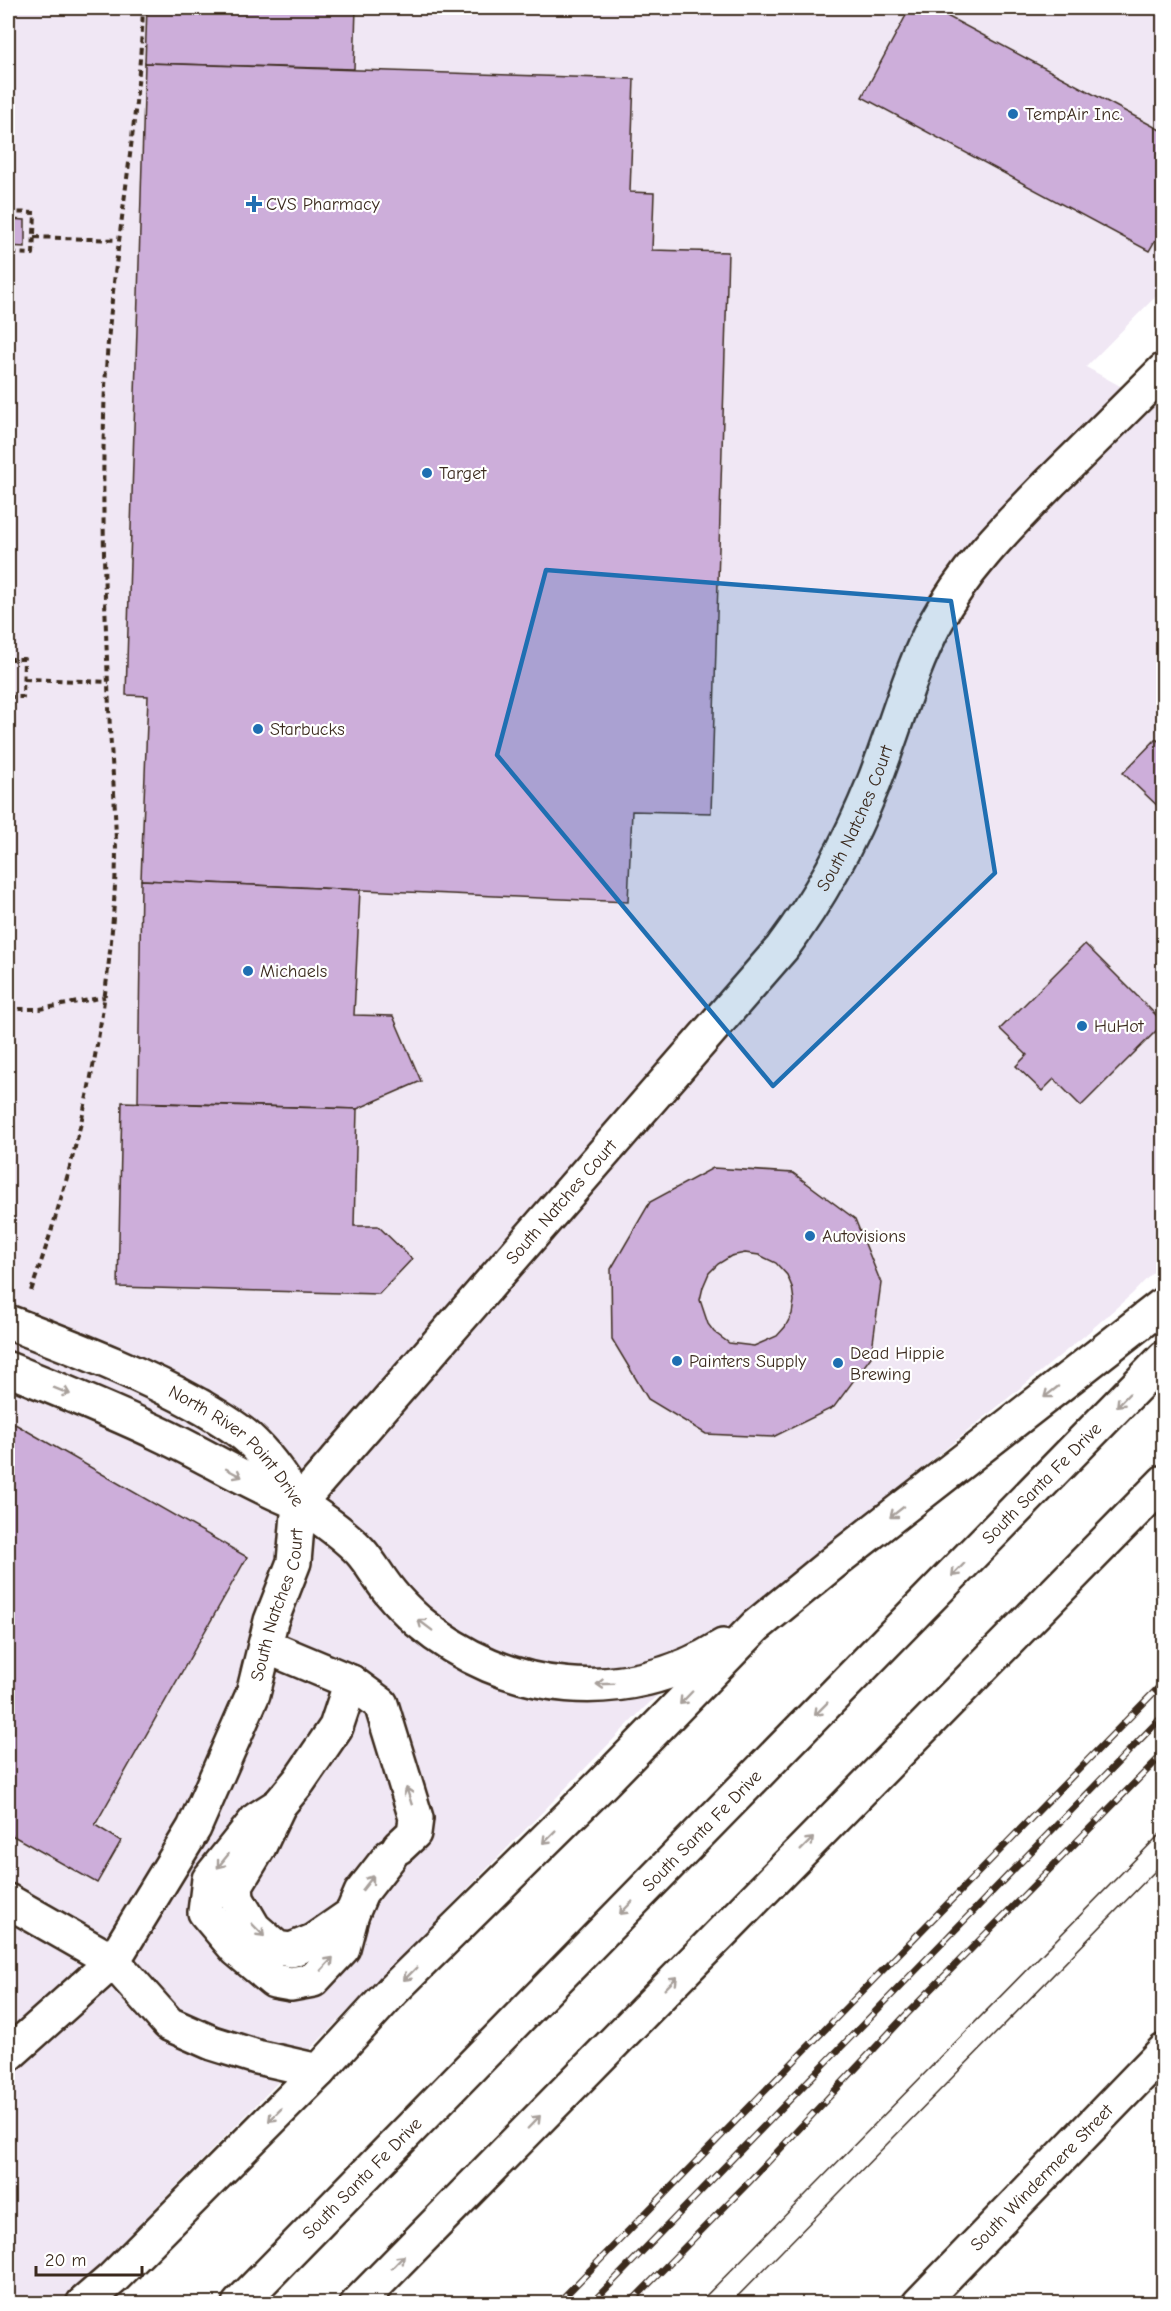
<svg xmlns="http://www.w3.org/2000/svg" width="1171" height="2311" font-family="'Comic Neue',sans-serif">
	<style>
		.built { fill: #f0e7f4 }
		.building { fill: #cdaeda; stroke: #3b2a1e; stroke-width: 1.5; fill-rule: evenodd }
		.lines { fill: none; stroke-linecap: round; stroke-linejoin: round }
		.minor-casing { stroke: #3b2a1e; stroke-width: 38 }
		.highway-casing { stroke: #3b2a1e; stroke-width: 38 }
		.path { stroke: #3b2a1e; stroke-width: 4; stroke-dasharray: 6 4.5; stroke-linecap: butt }
		.minor { stroke: #fff; stroke-width: 33 }
		.highway { stroke: #fff; stroke-width: 33 }
		.tram { stroke: #3b2a1e; stroke-width: 1.5 }
		.rail-casing { stroke: #3b2a1e; stroke-width: 7 }
		.rail { stroke: #fff; stroke-width: 4.5; stroke-dasharray: 14; stroke-linecap: butt }
		.oneway { stroke: #a79f9a }
		.marked { fill: #1f6fb2; fill-opacity: 0.2; stroke: #1f6fb2; stroke-width: 4.5; stroke-linejoin: round }
		.poi-dot { fill: #1f6fb2; stroke: #fff; stroke-width: 2 }
		.labels { text-anchor: middle; dominant-baseline: central; stroke-width: 4.5; stroke-linejoin: round; paint-order: stroke }
		.poi-label { font-size: 18px; fill: #3b2a1e; stroke: #fff; text-anchor: start }
		.street-label { font-size: 18px; fill: #3b2a1e; stroke: #fff }
	</style>
	<rect width="100%" height="100%" fill="#fff"/>
	<filter id="ink" filterUnits="userSpaceOnUse"><feTurbulence type="fractalNoise" baseFrequency=".0167" numOctaves="2"/><feDisplacementMap in="SourceGraphic" scale="12" xChannelSelector="R" yChannelSelector="G"/><feConvolveMatrix kernelMatrix="1 2 1 2 8 2 1 2 1" color-interpolation-filters="sRGB"/></filter>
	<g filter="url(#ink)">
		<polygon class="built" points="8,8 1163,8 1163,289 1086,367 1163,410 1163,1262 1132,1294 1084,1336 757,1603 644,1708 72,2293 75,2303 8,2304"/>
		<g class="building">
			<polygon points="147,8 356,8 354,69 145,63"/>
			<polygon points="910,8 932,8 1164,132 1164,225 1149,251 862,97"/>
			<polygon points="145,63 634,79 630,192 654,193 652,250 728,252 711,813 632,811 628,902 141,880 148,696 126,695"/>
			<polygon points="8,219 25,220 25,247 8,246"/>
			<polygon points="1156,739 1164,746 1164,812 1123,773"/>
			<polygon points="141,880 360,890 354,1015 393,1016 421,1081 357,1109 138,1102"/>
			<polygon points="1085,944 1164,1023 1081,1106 1054,1079 1042,1091 1016,1066 1027,1055 1000,1029"/>
			<polygon points="122,1102 357,1109 354,1226 378,1226 412,1259 379,1294 118,1287"/>
			<path d="M713,1168L793,1173L855,1219L881,1283L871,1357L834,1407L773,1437L706,1434L648,1399L612,1339L611,1269L650,1202ZM745,1253L759,1255L776,1263L787,1275L792,1287L794,1301L792,1314L785,1327L777,1336L754,1346L729,1343L714,1332L708,1324L700,1300L703,1287L709,1273L718,1264L731,1256Z"/>
			<polygon points="8,1420 247,1557 95,1825 121,1841 97,1883 8,1833"/>
		</g>
		<g class="lines">
			<g class="minor-casing">
				<g id="minor">
					<path id="s1" d="M8,1322C72,1347 137,1371 198,1405C215,1415 233,1425 248,1438C269,1457 283,1480 299,1503"/>
					<path d="M8,1369C59,1390 110,1410 160,1434C207,1456 250,1484 299,1503"/>
					<polyline points="265,1646 351,1682 381,1704 416,1818 414,1833 399,1847"/>
					<polyline points="351,1682 336,1727 299,1781 279,1805 259,1847 236,1885 237,1899 254,1928 277,1948 291,1950 313,1941 352,1914"/>
					<polyline points="279,1805 257,1819 209,1879 205,1912 237,1950 274,1981 291,1984 313,1980 343,1948 352,1914 361,1893 390,1856"/>
					<polyline points="8,1901 113,1961 169,2024 212,2043 257,2057 319,2071"/>
					<path id="s2" d="M8,2055L113,1961L194,1828L253,1694L271,1621L294,1562L299,1503L782,948C821,896 850,842 874,782C895,728 909,673 936,622C965,568 1009,525 1051,482C1089,445 1126,408 1164,370"/>
					<path id="s3" d="M919,2304L1164,2051"/>
				</g>
			</g>
			<g class="highway-casing">
				<g id="highway">
					<path d="M299,1503C320,1518 342,1532 360,1551C371,1563 379,1579 390,1592C398,1602 408,1612 418,1621C506,1696 626,1707 723,1646"/>
					<polyline points="83,2304 112,2279 319,2071 393,1990 599,1787 756,1626 840,1557 1164,1304"/>
					<path id="s4" d="M239,2304L1164,1358"/>
					<polyline points="357,2304 1164,1482"/>
				</g>
			</g>
			<g class="path">
				<polyline points="8,212 35,213 33,254 8,253"/>
				<polyline points="34,237 117,240"/>
				<polyline points="8,659 24,659 23,697 8,697"/>
				<polyline points="24,679 109,682"/>
				<polyline points="8,1009 40,1009 105,997"/>
				<path d="M31,1291C78,1159 108,1026 115,885C118,832 113,781 110,729C105,624 102,520 104,416C107,279 138,144 143,8"/>
			</g>
			<use href="#minor" class="minor"/>
			<use href="#highway" class="highway"/>
			<g class="tram">
				<polyline points="698,2304 1164,1830"/>
				<polyline points="730,2304 1164,1862"/>
			</g>
			<g class="rail-casing">
				<g id="rail">
					<polyline points="557,2304 1164,1682"/>
					<polyline points="591,2304 1164,1715"/>
					<polyline points="629,2304 749,2182 906,2015 1164,1753"/>
				</g>
			</g>
			<use href="#rail" class="rail"/>
		</g>
		<defs><path id="oneway-shaft" d="M-6 0H5M1.5-3L5.5 0L1.5 3" fill="none" stroke-width="1.6" stroke-linecap="round" stroke-linejoin="round" transform="scale(1.5)"/></defs>
		<g class="oneway">
			<use href="#oneway-shaft" transform="translate(62 1391) rotate(22)"/>
			<use href="#oneway-shaft" transform="translate(1051 1392) rotate(142)"/>
			<use href="#oneway-shaft" transform="translate(1123 1400) rotate(134)"/>
			<use href="#oneway-shaft" transform="translate(234 1473) rotate(28)"/>
			<use href="#oneway-shaft" transform="translate(897 1512) rotate(142)"/>
			<use href="#oneway-shaft" transform="translate(958 1570) rotate(134)"/>
			<use href="#oneway-shaft" transform="translate(425 1625) rotate(-143)"/>
			<use href="#oneway-shaft" transform="translate(605 1684) rotate(178)"/>
			<use href="#oneway-shaft" transform="translate(686 1698) rotate(134)"/>
			<use href="#oneway-shaft" transform="translate(821 1709) rotate(135)"/>
			<use href="#oneway-shaft" transform="translate(409 1796) rotate(-108)"/>
			<use href="#oneway-shaft" transform="translate(549 1837) rotate(135)"/>
			<use href="#oneway-shaft" transform="translate(807 1844) rotate(-45)"/>
			<use href="#oneway-shaft" transform="translate(223 1861) rotate(129)"/>
			<use href="#oneway-shaft" transform="translate(368 1883) rotate(-52)"/>
			<use href="#oneway-shaft" transform="translate(626 1908) rotate(134)"/>
			<use href="#oneway-shaft" transform="translate(258 1930) rotate(46)"/>
			<use href="#oneway-shaft" transform="translate(327 1964) rotate(-47)"/>
			<use href="#oneway-shaft" transform="translate(410 1974) rotate(135)"/>
			<use href="#oneway-shaft" transform="translate(671 1983) rotate(-45)"/>
			<use href="#oneway-shaft" transform="translate(275 2115) rotate(135)"/>
			<use href="#oneway-shaft" transform="translate(534 2122) rotate(-46)"/>
			<use href="#oneway-shaft" transform="translate(398 2262) rotate(-46)"/>
		</g>
	</g>
	<path class="marked" d="M546,570L951,601L995,873L773,1086L497,755Z"/>
	<g class="poi-dot">
		<circle cx="1013" cy="114" r="6"/>
		<path d="M251 195h6v6h6v6h-6v6h-6v-6h-6v-6h6z"/>
		<circle cx="427" cy="473" r="6"/>
		<circle cx="258" cy="729" r="6"/>
		<circle cx="248" cy="971" r="6"/>
		<circle cx="1082" cy="1026" r="6"/>
		<circle cx="810" cy="1236" r="6"/>
		<circle cx="677" cy="1361" r="6"/>
		<circle cx="838" cy="1363" r="6"/>
	</g>
	<g class="labels">
		<g class="poi-label">
			<text x="1025" y="114">TempAir Inc.</text>
			<text x="266" y="204">CVS Pharmacy</text>
			<text x="439" y="473">Target</text>
			<text x="270" y="729">Starbucks</text>
			<text x="260" y="971">Michaels</text>
			<text x="1094" y="1026">HuHot</text>
			<text x="822" y="1236">Autovisions</text>
			<text x="850" y="1353">Dead Hippie<tspan x="850" dy="21">Brewing</tspan></text>
			<text x="689" y="1361">Painters Supply</text>
		</g>
		<g class="street-label">
			<text stroke="none"><textPath href="#s2" startOffset="1526">South Natches Court</textPath></text>
			<text stroke="none"><textPath href="#s2" startOffset="1040">South Natches Court</textPath></text>
			<text stroke="none"><textPath href="#s1" startOffset="264">North River Point Drive</textPath></text>
			<text stroke="none"><textPath href="#s4" startOffset="1148">South Santa Fe Drive</textPath></text>
			<text stroke="none"><textPath href="#s2" startOffset="536">South Natches Court</textPath></text>
			<text stroke="none"><textPath href="#s4" startOffset="662">South Santa Fe Drive</textPath></text>
			<text stroke="none"><textPath href="#s3" startOffset="176">South Windermere Street</textPath></text>
			<text stroke="none"><textPath href="#s4" startOffset="176">South Santa Fe Drive</textPath></text>
		</g>
	</g>
	<rect width="1171" height="2311" fill="none" stroke="#fff" stroke-width="30"/>
	<rect x="15" y="15" width="1141" height="2281" fill="none" stroke="#3b2a1e" stroke-width="2" filter="url(#ink)"/>
	<path d="M36 2266v9h106v-9" fill="none" stroke="#3b2a1e" stroke-width="3"/>
	<text x="45" y="2266" font-size="18" fill="#3b2a1e" stroke="#ffffff" stroke-width="4.5" paint-order="stroke">20 m</text>
</svg>
